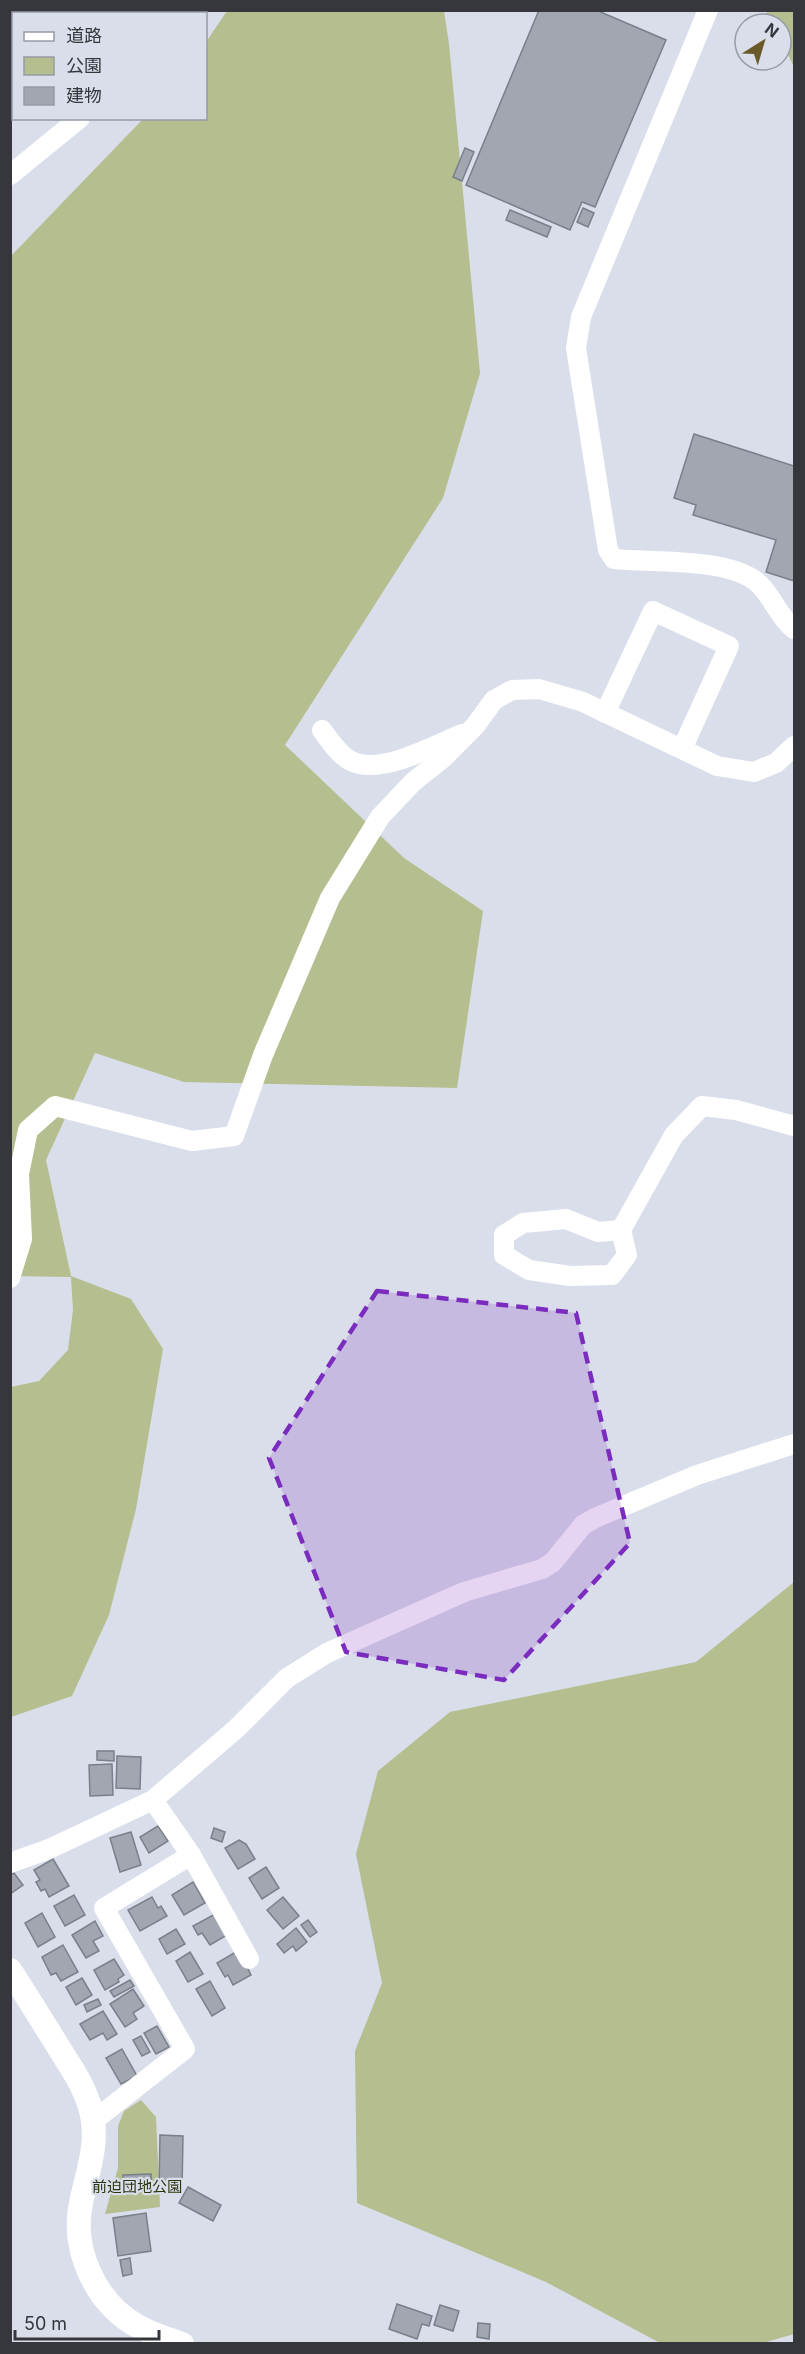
<svg xmlns="http://www.w3.org/2000/svg" width="805" height="2354" font-family="Inter,'Noto Sans JP',sans-serif">
	<style>
		.green { fill: #b4be8e }
		.building { fill: #a1a6b1; stroke: #7a7f89; stroke-width: 1.5 }
		.lines { fill: none; stroke-linecap: round; stroke-linejoin: round }
		.minor { stroke: #fff; stroke-width: 20 }
		.tertiary { stroke: #fff; stroke-width: 24 }
		.marked { fill: #7b2cbf; fill-opacity: 0.2; stroke: #7b2cbf; stroke-width: 4.5; stroke-dasharray: 12 8; stroke-linejoin: round }
		.labels { text-anchor: middle; dominant-baseline: central; stroke-width: 4.5; stroke-linejoin: round; paint-order: stroke }
		.park-label { font-size: 15px; fill: #2d340d; stroke: #d9deea }
	</style>
	<rect width="100%" height="100%" fill="#d9deea"/>
	<g class="green">
		<polygon points="227,11 444,11 449,44 480,373 443,498 285,745 404,858 483,911 457,1088 184,1082 95,1053 46,1160 71,1276 131,1299 163,1349 136,1509 109,1615 72,1696 11,1717 11,1387 39,1381 68,1350 73,1310 71,1277 11,1276 10,257 143,119 206,118 206,42"/>
		<polygon points="766,11 794,11 794,67 781,40 781,24 773,24"/>
		<polygon points="794,1582 794,2334 763,2343 660,2343 546,2282 357,2203 355,2051 382,1983 356,1854 378,1771 450,1712 696,1662"/>
		<polygon points="141,2100 156,2117 160,2207 105,2214 118,2168 118,2126 124,2111"/>
	</g>
	<g class="building">
		<polygon points="539,10 596,10 666,40 595,207 582,202 570,230 466,185"/>
		<polygon points="465,148 474,152 462,181 453,177"/>
		<polygon points="583,208 594,213 588,227 577,222"/>
		<polygon points="510,210 551,227 547,237 506,220"/>
		<polygon points="694,434 794,466 794,581 766,572 776,540 693,515 696,505 674,498"/>
		<polygon points="97,1751 114,1751 114,1761 97,1760"/>
		<polygon points="117,1756 141,1757 140,1789 116,1788"/>
		<polygon points="112,1764 113,1795 90,1796 89,1765"/>
		<polygon points="158,1826 168,1841 149,1853 140,1837"/>
		<polygon points="214,1828 225,1832 222,1842 211,1838"/>
		<polygon points="131,1832 141,1865 120,1872 110,1838"/>
		<polygon points="239,1840 246,1844 255,1859 238,1869 225,1848"/>
		<polygon points="53,1859 69,1886 49,1897 45,1889 41,1891 36,1882 40,1880 34,1870"/>
		<polygon points="266,1867 279,1888 262,1899 249,1878"/>
		<polygon points="14,1873 23,1885 10,1894 10,1875"/>
		<polygon points="193,1882 205,1903 184,1915 172,1895"/>
		<polygon points="74,1895 85,1915 65,1926 54,1906"/>
		<polygon points="152,1897 158,1908 161,1906 167,1916 140,1931 128,1910"/>
		<polygon points="283,1897 299,1916 283,1929 267,1910"/>
		<polygon points="42,1913 55,1937 38,1947 25,1923"/>
		<polygon points="215,1914 227,1935 210,1945 202,1933 198,1935 193,1926"/>
		<polygon points="308,1920 317,1932 310,1937 301,1925"/>
		<polygon points="95,1921 103,1936 93,1941 99,1951 86,1958 72,1935"/>
		<polygon points="296,1928 307,1942 296,1951 293,1946 284,1953 277,1944"/>
		<polygon points="176,1929 185,1944 167,1954 159,1939"/>
		<polygon points="63,1945 78,1972 61,1981 56,1973 51,1975 42,1957"/>
		<polygon points="239,1950 251,1975 233,1985 228,1975 225,1977 217,1963"/>
		<polygon points="190,1952 203,1974 188,1982 176,1961"/>
		<polygon points="114,1959 124,1975 118,1979 119,1982 105,1990 94,1970"/>
		<polygon points="82,1978 92,1995 76,2005 66,1987"/>
		<polygon points="130,1980 134,1986 114,1997 110,1991"/>
		<polygon points="210,1981 225,2008 212,2016 196,1989"/>
		<polygon points="133,1989 144,2006 133,2013 137,2019 125,2027 110,2004"/>
		<polygon points="98,1999 101,2005 87,2012 84,2005"/>
		<polygon points="103,2011 117,2034 107,2040 103,2033 90,2040 80,2024"/>
		<polygon points="157,2026 169,2047 156,2054 144,2033"/>
		<polygon points="141,2036 150,2052 142,2056 133,2040"/>
		<polygon points="122,2049 137,2076 121,2084 106,2058"/>
		<polygon points="160,2135 183,2136 182,2191 159,2190"/>
		<polygon points="151,2174 152,2189 123,2190 123,2175"/>
		<polygon points="188,2187 221,2205 213,2221 179,2203"/>
		<polygon points="146,2213 151,2251 118,2256 113,2218"/>
		<polygon points="130,2258 132,2274 123,2276 120,2260"/>
		<polygon points="397,2304 432,2316 429,2326 422,2324 417,2339 389,2329"/>
		<polygon points="440,2305 459,2311 453,2331 434,2325"/>
		<polygon points="478,2323 490,2324 489,2339 477,2337"/>
	</g>
	<g class="lines">
		<g class="minor">
			<path d="M708,10L581,317L576,348L608,550L614,559C652,563 733,557 760,585C773,598 779,617 794,629"/>
			<polyline points="160,14 162,10"/>
			<polyline points="10,175 80,118"/>
			<polyline points="605,713 653,611 729,646 682,749"/>
			<path d="M322,730C330,741 339,755 351,761C380,776 433,746 462,734"/>
			<polyline points="621,1230 598,1232 566,1219 523,1223 504,1235 504,1255 529,1270 570,1276 612,1275 627,1255 621,1230 674,1135 702,1106 736,1110 794,1126"/>
			<polyline points="10,1278 22,1239 19,1174 28,1130 55,1106 192,1141 234,1136 263,1055 330,898 380,817 413,782 442,759 475,726 494,700 512,690 539,689 583,702 717,766 754,772 776,763 794,746"/>
			<polyline points="191,1855 249,1959"/>
			<polyline points="10,1863 49,1849 153,1800 236,1729 287,1678 327,1653 464,1592 542,1569 553,1562 583,1525 595,1518 697,1475 794,1444"/>
			<polyline points="93,2121 185,2049 104,1908 191,1855 153,1800"/>
		</g>
		<path class="tertiary" d="M10,1970C27,1996 43,2022 59,2048C70,2066 83,2084 89,2104C101,2139 88,2169 81,2203C71,2250 96,2304 139,2327C152,2334 168,2339 182,2344"/>
	</g>
	<path class="marked" d="M377,1291L576,1313L630,1543L504,1680L346,1652L269,1458Z"/>
	<g class="labels">
		<g class="park-label">
			<text x="137" y="2186">前迫団地公園</text>
		</g>
	</g>
	<rect width="805" height="2354" fill="none" stroke="#35373c" stroke-width="24"/>
	<rect x="12" y="12" width="195" height="108" fill="#d9deea" stroke="#979ba4" stroke-width="1.5"/>
	<rect x="24" y="32" width="30" height="9" fill="#ffffff" stroke="#979ba4" stroke-width="1.5"/>
	<text x="66" y="42" font-size="18" fill="#35373c">道路</text>
	<rect x="24" y="57" width="30" height="18" fill="#b4be8e" stroke="#979ba4" stroke-width="1.5"/>
	<text x="66" y="72" font-size="18" fill="#35373c">公園</text>
	<rect x="24" y="87" width="30" height="18" fill="#a1a6b1" stroke="#979ba4" stroke-width="1.5"/>
	<text x="66" y="102" font-size="18" fill="#35373c">建物</text>
	<g transform="translate(763 42) rotate(37)"><circle r="28" fill="#d9deea" stroke="#979ba4" stroke-width="1.5"/>
	<path d="M0-4.5L10 22L0 15L-10 22Z" fill="#6a5a28"/>
	<text y="-9" font-size="16" font-weight="bold" text-anchor="middle" fill="#35373c">N</text>
	</g>
	<path d="M15 2330v9h144v-9" fill="none" stroke="#35373c" stroke-width="3"/>
	<text x="24" y="2330" font-size="18" fill="#35373c" stroke="#d9deea" stroke-width="4.5" paint-order="stroke">50 m</text>
</svg>
